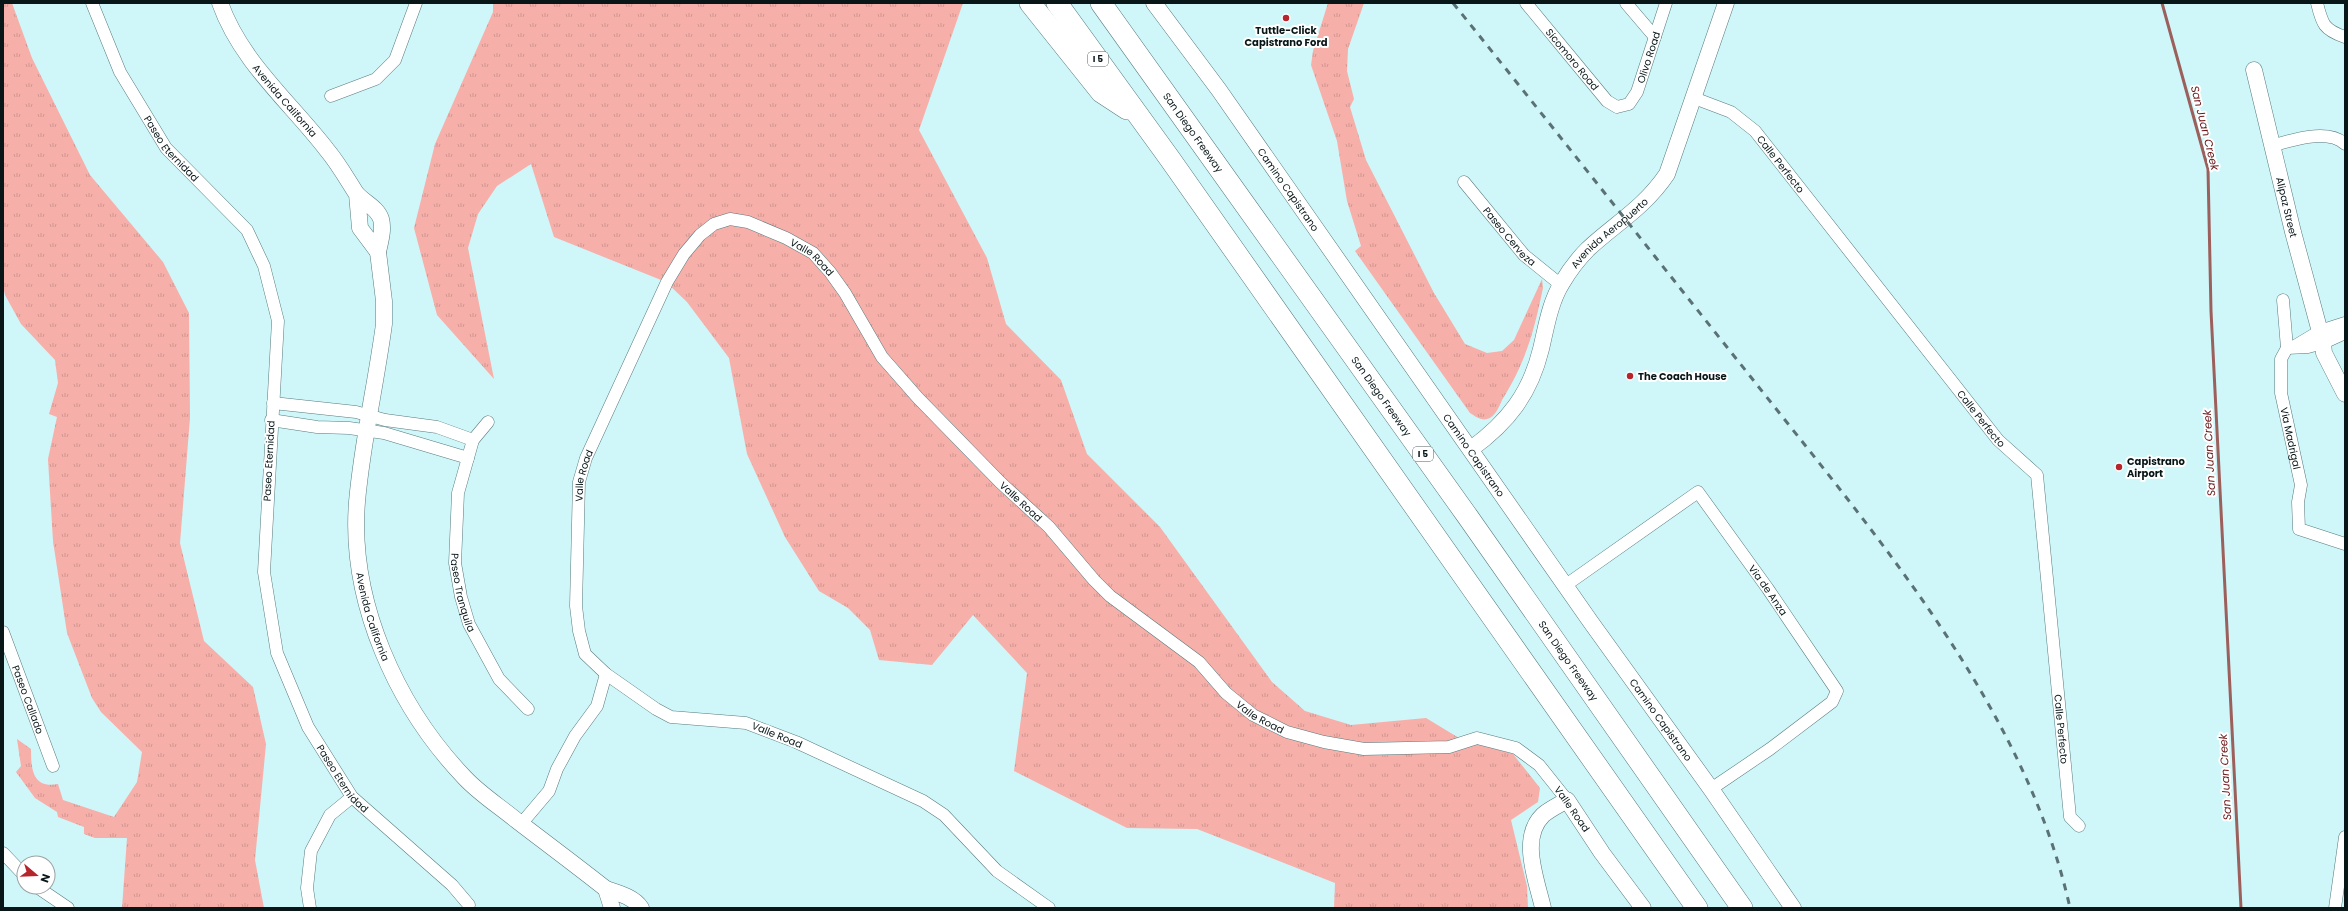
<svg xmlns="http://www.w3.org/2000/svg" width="2348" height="911" font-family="Poppins,sans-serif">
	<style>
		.grass { fill: url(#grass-tufts) }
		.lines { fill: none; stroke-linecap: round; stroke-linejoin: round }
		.stream { stroke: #9c605c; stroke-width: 3 }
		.street-casing { stroke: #587b7e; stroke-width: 13 }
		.secondary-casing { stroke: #587b7e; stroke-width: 17 }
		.highway-casing { stroke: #587b7e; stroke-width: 22 }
		.street { stroke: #fff; stroke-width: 12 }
		.secondary { stroke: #fff; stroke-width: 16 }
		.highway { stroke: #fff; stroke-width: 21 }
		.rail { stroke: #5a7275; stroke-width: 3; stroke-dasharray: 7 7; stroke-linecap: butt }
		.poi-dot { fill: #b5252b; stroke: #fff; stroke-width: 1.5 }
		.labels { text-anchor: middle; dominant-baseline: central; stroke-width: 4; stroke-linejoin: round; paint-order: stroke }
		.shield { fill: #fff; stroke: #525c5d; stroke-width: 1 }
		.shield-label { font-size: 9px; font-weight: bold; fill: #081618 }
		.poi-label { font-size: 10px; font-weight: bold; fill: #081618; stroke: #fff; text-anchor: start }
		.street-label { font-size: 10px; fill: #081618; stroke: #fff }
		.water-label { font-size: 11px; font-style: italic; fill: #691618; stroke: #fff }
	</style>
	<defs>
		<pattern id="grass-tufts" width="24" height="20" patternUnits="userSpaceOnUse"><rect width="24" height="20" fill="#f7afa9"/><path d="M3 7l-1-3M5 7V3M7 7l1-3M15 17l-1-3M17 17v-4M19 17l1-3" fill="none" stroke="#d29691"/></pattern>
	</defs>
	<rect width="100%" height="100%" fill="#cff6f9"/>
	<g class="grass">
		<path d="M3,3H12L32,58L90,175L163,262L189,313L190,418L180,543L204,641L253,687L266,744L255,860L264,908H122L127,838H95L84,834V827L58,817L57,812L35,798L16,772L21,766L17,739L31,749C31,768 32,789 58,784L63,800L114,817L137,782L142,752L101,712L92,698L67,633L53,541L48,459L57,417L49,414L58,383L55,360L21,324L5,295L3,286Z"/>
		<polygon points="493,3 963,3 919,130 987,258 1006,324 1061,380 1087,454 1160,527 1272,682 1305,711 1351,725 1426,718 1459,738 1513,754 1540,788 1538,802 1511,820 1527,886 1528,908 1334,908 1335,883 1197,829 1127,828 1014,771 1027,673 973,615 932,665 879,660 870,630 848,608 819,591 785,537 747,454 729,358 687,302 666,282 554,237 531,164 497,186 478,214 468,248 494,379 437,315 414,228 435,144 493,12"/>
		<path d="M1328,3H1364L1348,49L1347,71L1354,99L1350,107L1366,160L1434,293L1465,344L1487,353L1502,351L1514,340L1542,279L1543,288C1534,331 1526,362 1502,400C1499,407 1495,417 1487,419C1481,421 1475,416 1470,413L1355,251L1361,246L1347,201L1337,141L1311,65L1313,51Z"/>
	</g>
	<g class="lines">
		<polyline class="stream" points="2162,3 2208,169 2211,311 2241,908"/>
		<g class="street-casing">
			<g id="street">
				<path id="s1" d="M92,3L120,72L166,148L247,230L264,266L278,321L264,572L277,653L308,727L352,797L452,885L469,905"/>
				<path id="s2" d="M1526,3L1607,101L1617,107L1629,104L1637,92L1666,3"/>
				<polyline points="1626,3 1655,37"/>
				<path d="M2317,3C2322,24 2324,30 2345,37"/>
				<polyline points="331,96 376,79 395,60 416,3"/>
				<path id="s3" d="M1694,98L1731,112L1755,131L1998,440L2037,475L2070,817L2079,826"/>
				<path d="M2272,146C2291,140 2328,128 2345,144"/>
				<path id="s4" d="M1464,182L1524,255L1561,285"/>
				<path id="s5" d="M2283,300L2287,348L2281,359V393L2301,485L2298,502L2299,529L2345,544"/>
				<polyline points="2295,346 2320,331 2345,323"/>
				<polyline points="2287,348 2308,347 2323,343 2345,333"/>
				<polyline points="273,403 356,412 385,420 437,427 473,440"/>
				<polyline points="271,420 317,427 349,428 384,433 468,458"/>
				<path id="s6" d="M488,422L473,440L458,493L455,563L461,597L469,624L499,679L528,709"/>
				<path id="s7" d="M1566,585L1698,492L1768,589L1837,691L1832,702L1770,749L1711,789"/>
				<path id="s8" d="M3,632L53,766"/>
				<polyline points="521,824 549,791 557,769 575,736 597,706 606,674"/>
				<polyline points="3,853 24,875"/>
				<polyline points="37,887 68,908"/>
				<polyline points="310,908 307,888 311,851 330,815 352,797"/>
				<path id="s9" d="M1049,908L997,871L944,815L923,801L796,742L746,723L671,717L656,709L606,674L585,654L579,631L576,606L579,482L586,458L667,282L684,254L700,235L714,224L730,219L748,222L786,238L813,253L830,272L845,293L882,357L918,398L1000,482L1049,527L1094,580L1110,596L1199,662L1226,693L1253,715L1287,732L1324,742L1364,749L1449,747L1477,738L1516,748L1539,765L1567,800"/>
				<polyline points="2335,908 2345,837"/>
			</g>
		</g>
		<g class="secondary-casing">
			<g id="secondary">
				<path id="s10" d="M220,3C241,62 290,102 327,150C338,163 347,179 356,193C363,202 377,207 381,219C384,230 380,242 378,252L360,228L357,194"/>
				<path id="s11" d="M1154,3L1219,90L1590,621L1711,789L1793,908"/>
				<path id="s12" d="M2254,70L2293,232L2323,343L2324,353L2345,394"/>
				<path id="s13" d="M378,252L384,301V324C376,384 362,443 357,502C349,602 397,707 465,778C480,794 499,806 516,820C546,843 577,866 606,889"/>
				<path id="s14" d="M1471,449C1508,422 1530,394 1541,349C1546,328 1550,302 1562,283C1569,271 1578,259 1588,249C1616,223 1644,208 1667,174L1726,3"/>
				<path d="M612,908L606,889C618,893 634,897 641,908"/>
				<path d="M1543,908C1537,881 1519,838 1543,815C1550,809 1559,805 1567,800L1602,853L1643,908"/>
			</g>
		</g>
		<g class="highway-casing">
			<g id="highway">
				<polyline points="1030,3 1101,92 1127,109"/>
				<polyline points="1057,3 1170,159 1697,908"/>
				<path id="s15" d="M1101,3L1468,517L1742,908"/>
			</g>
		</g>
		<use href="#street" class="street"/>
		<use href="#secondary" class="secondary"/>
		<use href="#highway" class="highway"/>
		<path class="rail" d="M1453,3C1553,127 1651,252 1750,376C1874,533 2026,708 2070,908"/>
	</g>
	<g class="poi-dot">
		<circle cx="1286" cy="18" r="4"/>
		<circle cx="1630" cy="376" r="4"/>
		<circle cx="2119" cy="467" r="4"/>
	</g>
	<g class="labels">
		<g class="shield">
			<rect x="1088" y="52" width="20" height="14" rx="3"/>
			<rect x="1413" y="447" width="20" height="14" rx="3"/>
		</g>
		<g class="shield-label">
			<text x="1098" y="59">I 5</text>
			<text x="1423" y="454">I 5</text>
		</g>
		<g class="poi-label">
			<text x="1286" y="30" text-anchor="middle">Tuttle-Click<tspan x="1286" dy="12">Capistrano Ford</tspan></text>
			<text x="1638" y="376">The Coach House</text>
			<text x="2127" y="461">Capistrano<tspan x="2127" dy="12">Airport</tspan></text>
		</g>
		<g class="street-label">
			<text stroke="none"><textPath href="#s2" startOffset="202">Olivo Road</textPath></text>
			<text stroke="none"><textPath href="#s2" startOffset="73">Sicomoro Road</textPath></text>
			<text stroke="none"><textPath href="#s10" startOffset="118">Avenida California</textPath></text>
			<text stroke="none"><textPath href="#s15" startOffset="159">San Diego Freeway</textPath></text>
			<text stroke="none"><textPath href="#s1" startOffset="167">Paseo Eternidad</textPath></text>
			<text stroke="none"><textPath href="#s3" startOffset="112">Calle Perfecto</textPath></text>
			<text stroke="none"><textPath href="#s11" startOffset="230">Camino Capistrano</textPath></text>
			<text stroke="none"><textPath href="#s12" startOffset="141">Alipaz Street</textPath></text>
			<text stroke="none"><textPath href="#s14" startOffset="264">Avenida Aeropuerto</textPath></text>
			<text stroke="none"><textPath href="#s4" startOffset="71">Paseo Cerveza</textPath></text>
			<text stroke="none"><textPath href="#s9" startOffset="1118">Valle Road</textPath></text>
			<text stroke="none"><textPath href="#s15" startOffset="483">San Diego Freeway</textPath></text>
			<text stroke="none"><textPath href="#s3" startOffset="436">Calle Perfecto</textPath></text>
			<text stroke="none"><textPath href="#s5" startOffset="141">Via Madrigal</textPath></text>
			<text stroke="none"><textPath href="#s11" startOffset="554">Camino Capistrano</textPath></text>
			<text transform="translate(269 461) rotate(-87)">Paseo Eternidad</text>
			<text stroke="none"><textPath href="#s9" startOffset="722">Valle Road</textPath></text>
			<text stroke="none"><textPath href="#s9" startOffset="1442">Valle Road</textPath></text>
			<text stroke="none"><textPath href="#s7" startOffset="282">Via de Anza</textPath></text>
			<text stroke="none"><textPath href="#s6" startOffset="179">Paseo Tranquila</textPath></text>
			<text stroke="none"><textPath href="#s13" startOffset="369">Avenida California</textPath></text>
			<text stroke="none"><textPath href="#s15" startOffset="807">San Diego Freeway</textPath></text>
			<text stroke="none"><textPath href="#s8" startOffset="72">Paseo Callado</textPath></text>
			<text stroke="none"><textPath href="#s9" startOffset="1766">Valle Road</textPath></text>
			<text stroke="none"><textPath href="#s11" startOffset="878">Camino Capistrano</textPath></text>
			<text stroke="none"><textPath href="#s3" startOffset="771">Calle Perfecto</textPath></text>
			<text transform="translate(777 735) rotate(22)">Valle Road</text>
			<text stroke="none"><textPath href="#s1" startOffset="851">Paseo Eternidad</textPath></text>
			<text transform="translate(1572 809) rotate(55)">Valle Road</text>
		</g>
		<g class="water-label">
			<text transform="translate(2205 128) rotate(76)">San Juan Creek</text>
			<text transform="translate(2209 453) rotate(-93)">San Juan Creek</text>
			<text transform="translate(2225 777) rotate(-93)">San Juan Creek</text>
		</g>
	</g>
	<rect width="2348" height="911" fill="none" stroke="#081618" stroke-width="8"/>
	<g transform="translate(36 875) rotate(109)"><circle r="19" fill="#ffffff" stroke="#9ca2a3"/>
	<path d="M0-3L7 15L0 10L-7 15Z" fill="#b5252b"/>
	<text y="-6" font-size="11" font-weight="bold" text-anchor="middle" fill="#081618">N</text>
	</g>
</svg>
